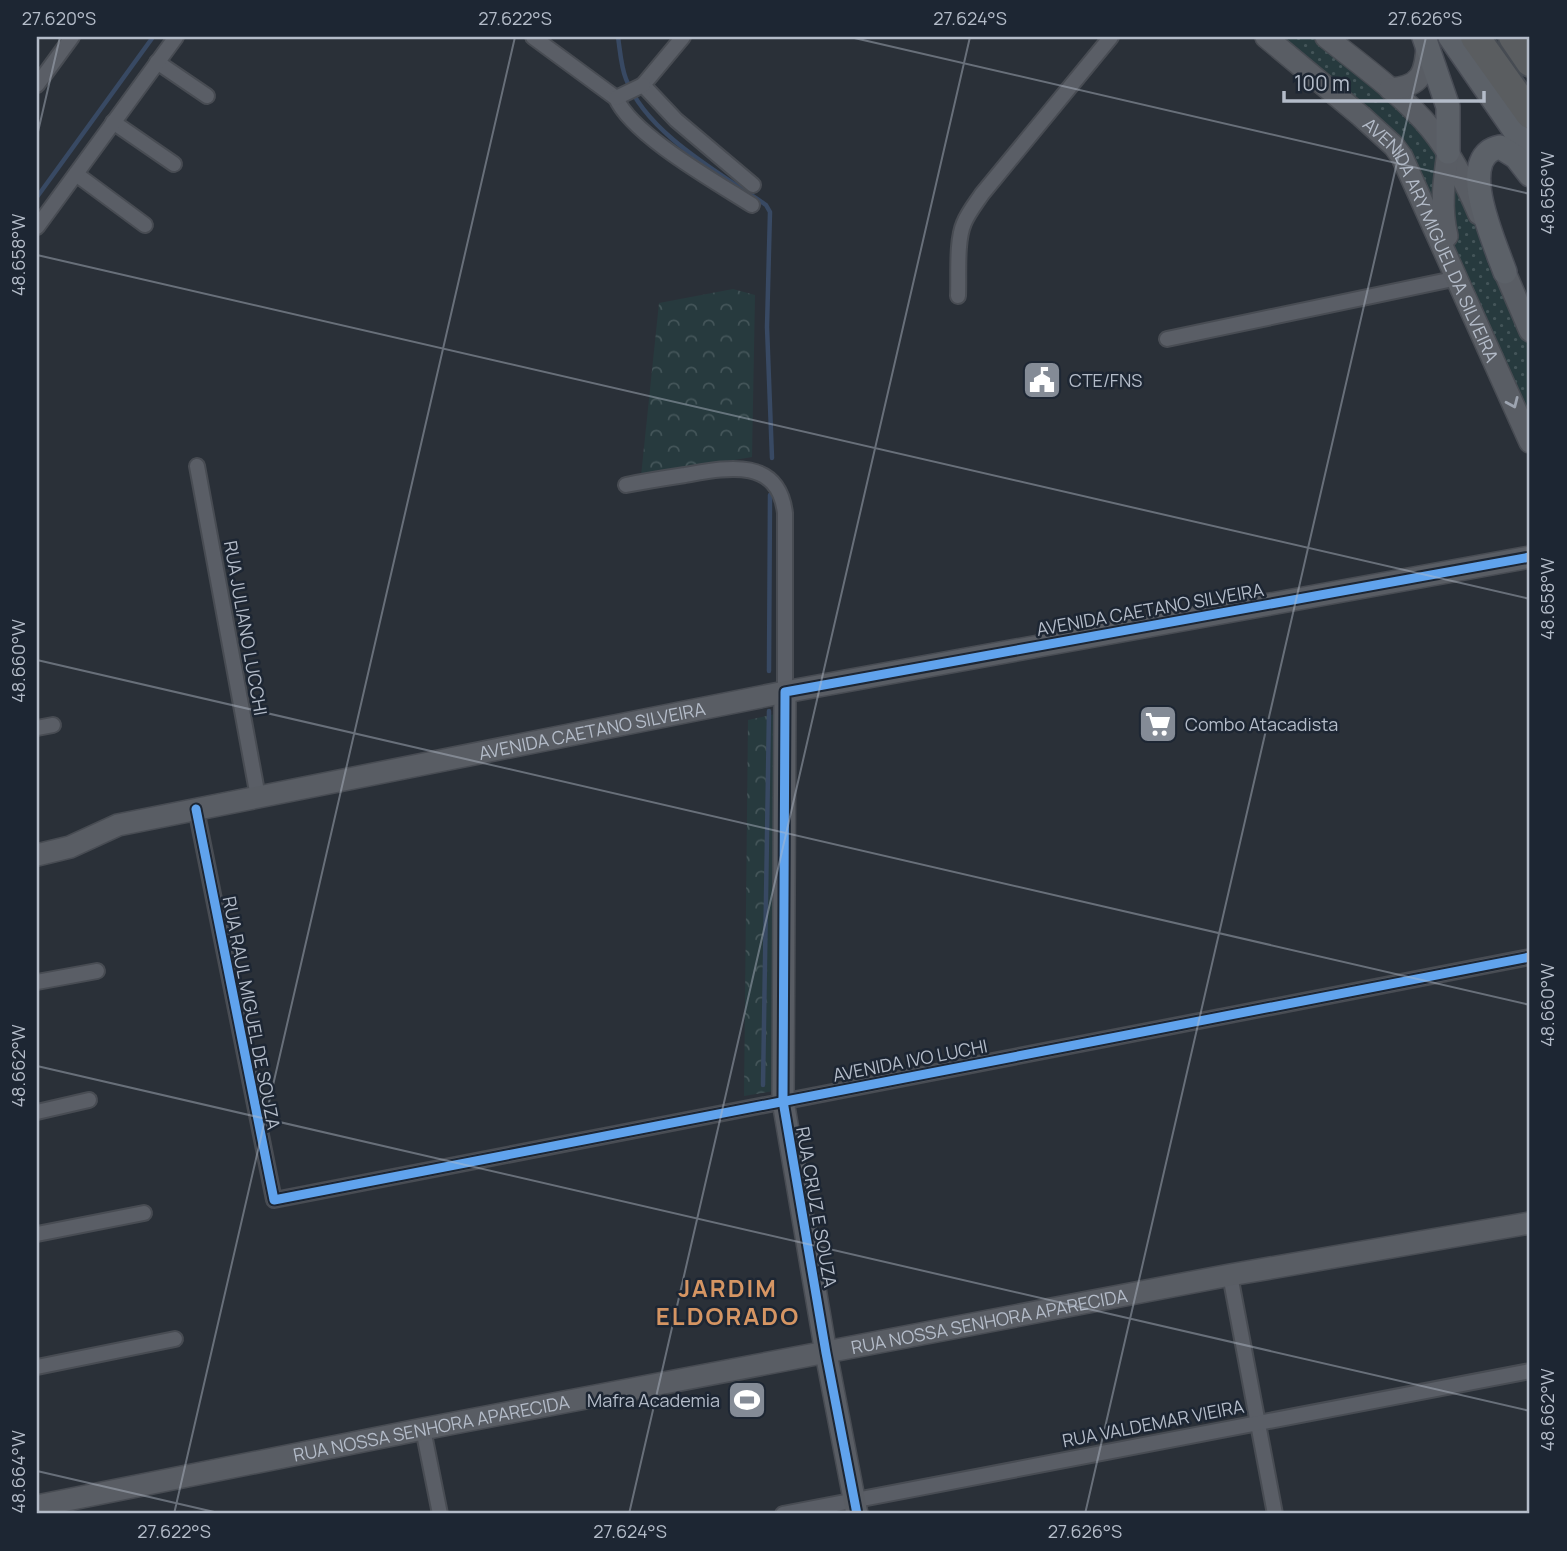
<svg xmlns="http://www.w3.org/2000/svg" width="1567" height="1551" font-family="Manrope,sans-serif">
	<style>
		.grass { fill: url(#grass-dots) }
		.forest { fill: url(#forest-crowns) }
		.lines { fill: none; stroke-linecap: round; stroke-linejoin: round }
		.stream { stroke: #384963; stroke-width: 4.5 }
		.street-casing { stroke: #484c53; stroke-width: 18 }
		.secondary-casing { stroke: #484c53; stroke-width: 24 }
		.primary-casing { stroke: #484c55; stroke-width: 26 }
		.highway-casing { stroke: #474c53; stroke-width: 32 }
		.street { stroke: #5a5e66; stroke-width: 14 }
		.secondary { stroke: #595d64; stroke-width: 21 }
		.primary { stroke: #5c6168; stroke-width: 23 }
		.highway { stroke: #5a5d60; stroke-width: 28 }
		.cycleway-casing { stroke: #1d2633; stroke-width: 13 }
		.cycleway { stroke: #60a3ed; stroke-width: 9 }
		.oneway { stroke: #9da4b0 }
		.ticks { fill: none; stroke: #b4bcc9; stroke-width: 2; stroke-opacity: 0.45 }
		.labels { text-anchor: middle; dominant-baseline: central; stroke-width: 5; stroke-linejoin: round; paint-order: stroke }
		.street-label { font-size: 18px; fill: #b4bcc9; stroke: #1d2633 }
		.poi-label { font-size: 18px; fill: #b4bcc9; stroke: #1d2633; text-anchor: start }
		.district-label { font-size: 24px; font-weight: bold; letter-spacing: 2px; fill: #d59563; stroke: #1d2633 }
		.neatline { fill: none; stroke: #b4bcc9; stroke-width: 2.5 }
		.ticks-label { font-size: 18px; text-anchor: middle; fill: #b4bcc9 }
	</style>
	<defs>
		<pattern id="grass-dots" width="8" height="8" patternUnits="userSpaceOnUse" patternTransform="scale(1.75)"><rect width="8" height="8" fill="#273a3e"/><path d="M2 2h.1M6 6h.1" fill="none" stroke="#445559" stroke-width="1.8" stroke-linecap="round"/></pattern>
		<pattern id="forest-crowns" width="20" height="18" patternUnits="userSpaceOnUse" patternTransform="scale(1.75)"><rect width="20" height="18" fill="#273a3e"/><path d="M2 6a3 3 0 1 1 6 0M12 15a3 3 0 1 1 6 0" fill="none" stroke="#445559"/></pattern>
	</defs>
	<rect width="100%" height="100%" fill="#2a3038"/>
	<g class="grass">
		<polygon points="1278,37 1321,37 1444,151 1435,207 1423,178"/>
		<polygon points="1450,163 1517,314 1530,353 1530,421 1463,270 1450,237"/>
	</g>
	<g class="forest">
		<polygon points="733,289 755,295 752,457 641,476 659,303"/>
		<polygon points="775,714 780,1090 744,1096 748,720"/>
	</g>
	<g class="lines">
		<g class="stream">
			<path d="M618,37C620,50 621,67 626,79C647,134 720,173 766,205L770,212L767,327L772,458"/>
			<polyline points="37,197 153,37"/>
			<polyline points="769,671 770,495"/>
			<polyline points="763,1085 769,711"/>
		</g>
		<g class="street-casing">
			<g id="street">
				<path d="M533,37L616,98C632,135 716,182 752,205"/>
				<polyline points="683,37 643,85 676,120 753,185"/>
				<polyline points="157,62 207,96"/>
				<polyline points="37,85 72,37"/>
				<polyline points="616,98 643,85"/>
				<polyline points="113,122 174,164"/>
				<polyline points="76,174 145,225"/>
				<polyline points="37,227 176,37"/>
				<path d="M958,296C959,276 956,241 964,223C968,213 976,203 982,194L1111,37"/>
				<polyline points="1167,339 1458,278"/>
				<polyline points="197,466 258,797"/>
				<path d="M626,485C646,481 665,478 685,475C725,468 778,456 785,513V692"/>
				<polyline points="37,728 53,725"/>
				<polyline points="196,809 274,1200 1530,957"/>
				<polyline points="37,982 97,971"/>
				<polyline points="37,1112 89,1100"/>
				<polyline points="37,1234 144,1213"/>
				<polyline points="1230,1275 1275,1514"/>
				<polyline points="37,1367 175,1339"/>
				<polyline points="423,1429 440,1514"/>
				<polyline points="783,1514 1530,1371"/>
			</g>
		</g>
		<g class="secondary-casing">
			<g id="secondary">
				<path id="s1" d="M1266,37L1361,116L1394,146L1402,157L1530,442"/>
				<path d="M1326,37C1362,66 1402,94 1431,129C1452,155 1466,183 1479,214"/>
				<path d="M1390,89C1421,87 1426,73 1427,44"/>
				<path d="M1447,236C1440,208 1444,181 1448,152"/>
				<polyline points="1498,256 1530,331"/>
				<polyline points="785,692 783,1101 826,1353 857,1514"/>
				<path id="s2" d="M37,855L70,847L118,825L785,692L1530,557"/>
				<path id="s3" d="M37,1506L423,1429L1230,1275L1530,1223"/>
			</g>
		</g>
		<g class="primary-casing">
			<g id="primary">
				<polyline points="1424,37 1448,107 1448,152"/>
				<polyline points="1450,37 1530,153"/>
				<path d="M1505,272C1495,243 1454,156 1500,147L1516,157L1530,175"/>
			</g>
		</g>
		<g class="highway-casing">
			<g id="highway">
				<polyline points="1475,37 1530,114"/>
				<polyline points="1513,37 1530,62"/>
			</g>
		</g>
		<use href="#street" class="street"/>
		<use href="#secondary" class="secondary"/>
		<use href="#primary" class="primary"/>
		<use href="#highway" class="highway"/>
		<g class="cycleway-casing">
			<g id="cycleway">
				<polyline points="196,809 274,1200 1530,957"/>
				<polyline points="857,1514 826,1353 783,1101 785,692 1530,557"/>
			</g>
		</g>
		<use href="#cycleway" class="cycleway"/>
	</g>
	<defs><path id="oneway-chevron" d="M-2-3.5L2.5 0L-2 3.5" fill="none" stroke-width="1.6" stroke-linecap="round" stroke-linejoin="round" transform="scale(1.75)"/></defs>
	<use class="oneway" href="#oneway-chevron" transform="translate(1513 403) rotate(66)"/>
	<path class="ticks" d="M850,37L1530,194M37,136L60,37M37,255L1530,599M37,660L1530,1005M37,1066L1530,1411M37,1471L223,1514M174,1514L515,37M629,1514L970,37M1085,1514L1426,37"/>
	<defs>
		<g id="civic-square" transform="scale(2.0125)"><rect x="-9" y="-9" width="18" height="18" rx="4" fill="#848b96" stroke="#1d2633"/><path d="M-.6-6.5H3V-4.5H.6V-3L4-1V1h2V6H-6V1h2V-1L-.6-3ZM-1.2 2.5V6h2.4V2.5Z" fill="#fff"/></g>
		<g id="supermarket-square" transform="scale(2.0125)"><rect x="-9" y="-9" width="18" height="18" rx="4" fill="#848b96" stroke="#1d2633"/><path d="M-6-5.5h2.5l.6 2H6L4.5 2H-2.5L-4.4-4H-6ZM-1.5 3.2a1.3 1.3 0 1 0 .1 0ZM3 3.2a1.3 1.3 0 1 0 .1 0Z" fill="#fff"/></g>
		<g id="stadium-square" transform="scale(2.0125)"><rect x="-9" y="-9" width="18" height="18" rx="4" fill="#848b96" stroke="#1d2633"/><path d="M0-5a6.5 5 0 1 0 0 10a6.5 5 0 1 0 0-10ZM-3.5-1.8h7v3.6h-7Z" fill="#fff"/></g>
	</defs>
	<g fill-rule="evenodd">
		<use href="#civic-square" x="1042" y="380"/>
		<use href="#supermarket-square" x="1158" y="724"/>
		<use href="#stadium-square" x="747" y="1400"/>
	</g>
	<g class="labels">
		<g class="street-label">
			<text stroke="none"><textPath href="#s1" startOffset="268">AVENIDA ARY MIGUEL DA SILVEIRA</textPath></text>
			<text transform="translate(1150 609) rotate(-10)">AVENIDA CAETANO SILVEIRA</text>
			<text transform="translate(246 628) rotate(80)">RUA JULIANO LUCCHI</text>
			<text stroke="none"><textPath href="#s2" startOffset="570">AVENIDA CAETANO SILVEIRA</textPath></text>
			<text transform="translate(252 1013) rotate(79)">RUA RAUL MIGUEL DE SOUZA</text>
			<text transform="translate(910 1060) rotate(-11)">AVENIDA IVO LUCHI</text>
			<text transform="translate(817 1207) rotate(80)">RUA CRUZ E SOUZA</text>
			<text stroke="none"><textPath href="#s3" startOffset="970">RUA NOSSA SENHORA APARECIDA</textPath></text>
			<text transform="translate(1153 1423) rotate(-11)">RUA VALDEMAR VIEIRA</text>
			<text stroke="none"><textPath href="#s3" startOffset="402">RUA NOSSA SENHORA APARECIDA</textPath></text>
		</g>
		<g class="poi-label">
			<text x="1069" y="380">CTE/FNS</text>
			<text x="1185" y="724">Combo Atacadista</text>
			<text x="720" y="1400" text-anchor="end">Mafra Academia</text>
		</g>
		<g class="district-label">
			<text x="728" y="1287">JARDIM<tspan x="728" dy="28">ELDORADO</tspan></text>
		</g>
	</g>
	<rect width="1567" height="1551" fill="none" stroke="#1d2633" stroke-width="77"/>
	<path d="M1284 91v10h200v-10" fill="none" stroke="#b4bcc9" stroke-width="3.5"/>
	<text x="1294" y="91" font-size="21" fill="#b4bcc9" stroke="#1d2633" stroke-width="5" paint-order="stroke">100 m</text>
	<rect x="38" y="38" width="1490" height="1474" class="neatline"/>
	<g class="ticks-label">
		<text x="59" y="25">27.620°S</text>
		<text x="515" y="25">27.622°S</text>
		<text x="970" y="25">27.624°S</text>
		<text x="1425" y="25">27.626°S</text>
		<text transform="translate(1548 193) rotate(-90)" y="6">48.656°W</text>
		<text transform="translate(19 255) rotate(-90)" y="6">48.658°W</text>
		<text transform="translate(1548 599) rotate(-90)" y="6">48.658°W</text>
		<text transform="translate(19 661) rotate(-90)" y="6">48.660°W</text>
		<text transform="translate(1548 1005) rotate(-90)" y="6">48.660°W</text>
		<text transform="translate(19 1066) rotate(-90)" y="6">48.662°W</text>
		<text transform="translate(1548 1410) rotate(-90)" y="6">48.662°W</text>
		<text transform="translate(19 1472) rotate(-90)" y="6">48.664°W</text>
		<text x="174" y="1538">27.622°S</text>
		<text x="630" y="1538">27.624°S</text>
		<text x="1085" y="1538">27.626°S</text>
	</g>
</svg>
